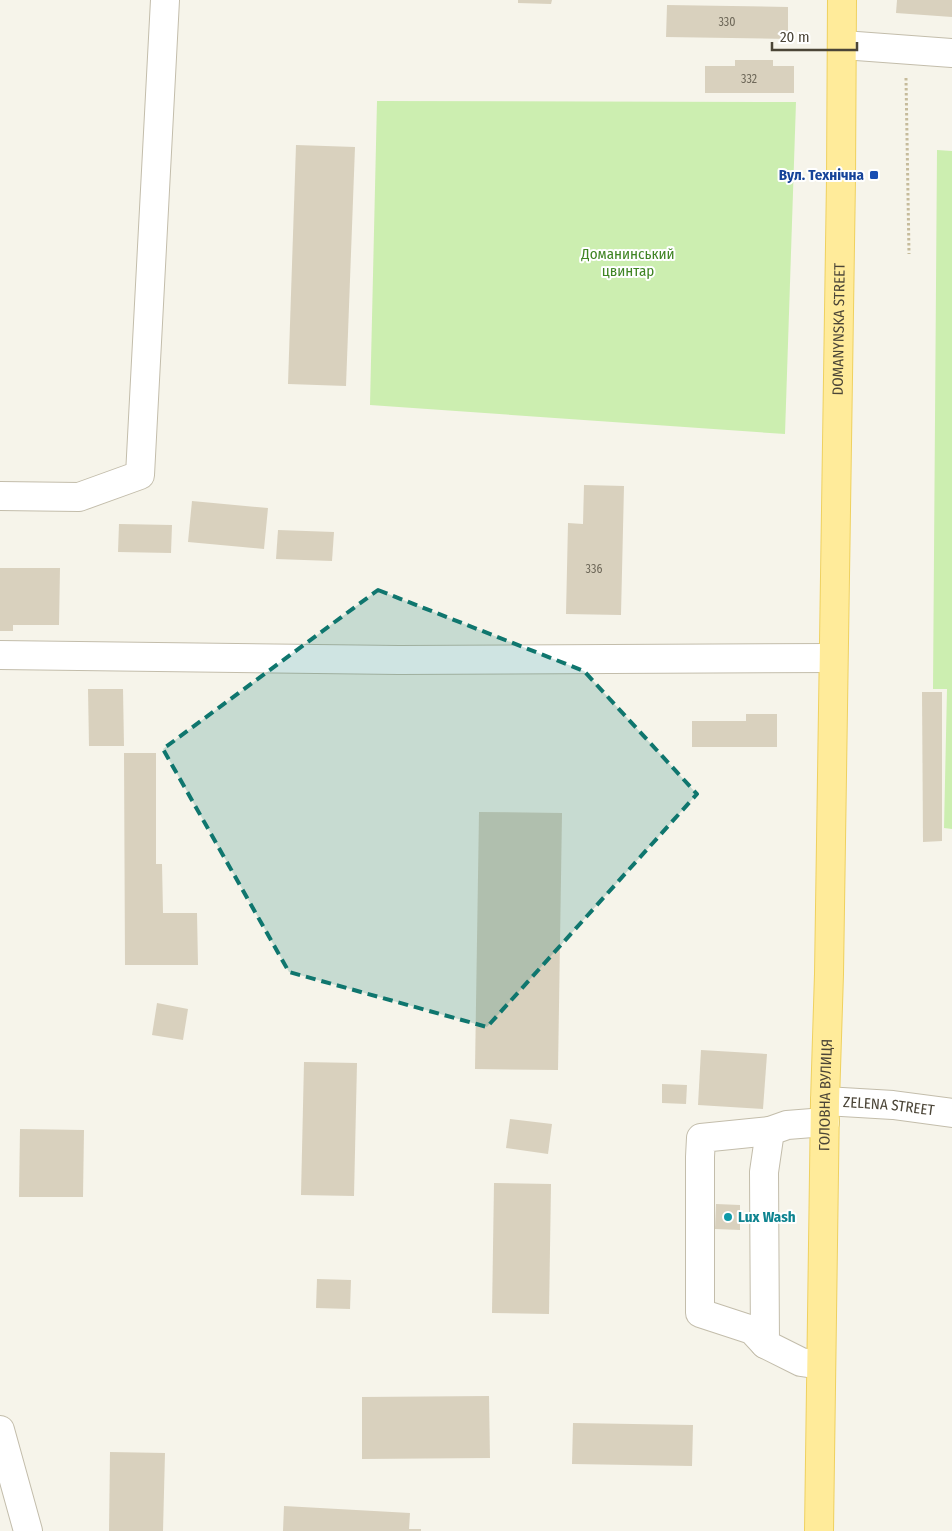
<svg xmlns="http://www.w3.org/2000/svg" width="952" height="1531" font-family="'Fira Sans Condensed',sans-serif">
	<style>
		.green { fill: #cceeb0 }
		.building { fill: #d9d1be }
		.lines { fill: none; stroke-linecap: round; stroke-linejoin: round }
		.minor-casing { stroke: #c3bdab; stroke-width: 30 }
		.major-casing { stroke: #efd15f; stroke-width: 30 }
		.path { stroke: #c6bb9b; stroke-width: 3; stroke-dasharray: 2.5 2.5; stroke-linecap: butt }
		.minor { stroke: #fff; stroke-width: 28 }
		.major { stroke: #ffeb9a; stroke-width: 28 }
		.marked { fill: #0f766e; fill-opacity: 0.2; stroke: #0f766e; stroke-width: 4; stroke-dasharray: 10 6; stroke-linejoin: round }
		.transit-dot { fill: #1a4fb4; stroke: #fff; stroke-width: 2 }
		.culture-dot { fill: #0f9aa8; stroke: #fff; stroke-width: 2 }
		.labels { text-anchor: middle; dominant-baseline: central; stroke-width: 4; stroke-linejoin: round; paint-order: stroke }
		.number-label { font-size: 12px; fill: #6e6859 }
		.transit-label { font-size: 15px; font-weight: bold; fill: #164399; stroke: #fff; text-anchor: end }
		.park-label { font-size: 15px; fill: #3f8423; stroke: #fff }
		.street-label { font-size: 15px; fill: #4b4537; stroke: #fff }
		.culture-label { font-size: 15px; font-weight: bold; fill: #0d838f; stroke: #fff; text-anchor: start }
	</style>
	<rect width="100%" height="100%" fill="#f6f4ea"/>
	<g class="green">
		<polygon points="377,101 796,102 785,434 370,405"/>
		<polygon points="937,150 952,151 952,829 944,828 947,689 933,689"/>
	</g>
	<g class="building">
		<polygon points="518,0 552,0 551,4 518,3"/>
		<polygon points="897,0 952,0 952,17 896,13"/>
		<polygon points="667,5 788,7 788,39 666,37"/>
		<polygon points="735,60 773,60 773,66 794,66 794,93 705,93 705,66 735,66"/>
		<polygon points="296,145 355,147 346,386 288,384"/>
		<polygon points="584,485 624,486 621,615 566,614 568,523 583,524"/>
		<polygon points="192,501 268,508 264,549 188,542"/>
		<polygon points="119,524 172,525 171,553 118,552"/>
		<polygon points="278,530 334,532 332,561 276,559"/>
		<polygon points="0,568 60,568 59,625 13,625 13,631 0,631"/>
		<polygon points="88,689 123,689 124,746 89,746"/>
		<polygon points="922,692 942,692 942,841 923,842"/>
		<polygon points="746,714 777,714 777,747 692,747 692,721 746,721"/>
		<polygon points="124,753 156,753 156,864 162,864 163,913 197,913 198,965 125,965"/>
		<polygon points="479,812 562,813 558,1070 475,1069"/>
		<polygon points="157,1003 188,1009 183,1040 152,1035"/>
		<polygon points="701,1050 767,1054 763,1109 698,1105"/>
		<polygon points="304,1062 357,1063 354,1196 301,1195"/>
		<polygon points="662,1084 687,1085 686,1104 662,1103"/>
		<polygon points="510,1119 552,1124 548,1154 506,1148"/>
		<polygon points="20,1129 84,1130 83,1197 19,1197"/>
		<polygon points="494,1183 551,1184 549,1314 492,1313"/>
		<polygon points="716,1204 740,1205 740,1230 715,1229"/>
		<polygon points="317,1279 351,1280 350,1309 316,1308"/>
		<polygon points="489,1396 490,1458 362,1459 362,1397"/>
		<polygon points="573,1423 693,1425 692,1466 572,1464"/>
		<polygon points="110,1452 165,1453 163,1531 109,1531"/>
		<polygon points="284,1506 410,1513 409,1529 421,1529 421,1531 283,1531"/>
	</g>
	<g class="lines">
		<g class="minor-casing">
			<g id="minor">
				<polyline points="843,45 952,53"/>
				<polyline points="0,496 79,497 140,475 165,0"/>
				<polyline points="0,655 399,660 833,658"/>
				<path id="s1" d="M825,1101L893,1105L952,1113"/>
				<polyline points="765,1344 752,1330 700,1313 700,1157 701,1138 770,1131"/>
				<polyline points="821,1365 801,1362 765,1344 764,1172 770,1131 787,1125 825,1122"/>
				<polyline points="0,1430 28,1531"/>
			</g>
		</g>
		<g class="major-casing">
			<g id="major">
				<path id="s2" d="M819,1531L825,1101L829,974L841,179L842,0"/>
			</g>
		</g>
		<polyline class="path" points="906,78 909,254"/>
		<use href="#minor" class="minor"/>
		<use href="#major" class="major"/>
	</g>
	<path class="marked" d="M378,590L584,671L697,794L487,1027L289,972L163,749Z"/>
	<rect class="transit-dot" x="869" y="170" width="10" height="10" rx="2.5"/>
	<circle class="culture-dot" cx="728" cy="1217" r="5"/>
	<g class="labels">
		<g class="number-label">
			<text x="727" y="22">330</text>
			<text x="749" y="79">332</text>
			<text x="594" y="569">336</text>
		</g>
		<g class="transit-label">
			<text x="864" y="175">Вул. Технічна</text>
		</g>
		<g class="park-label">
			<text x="628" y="254">Доманинський<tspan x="628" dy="17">цвинтар</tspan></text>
		</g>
		<g class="street-label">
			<text stroke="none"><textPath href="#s2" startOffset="1202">DOMANYNSKA STREET</textPath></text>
			<text stroke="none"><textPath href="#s2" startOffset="436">ГОЛОВНА ВУЛИЦЯ</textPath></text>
			<text stroke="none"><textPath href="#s1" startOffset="64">ZELENA STREET</textPath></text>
		</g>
		<g class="culture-label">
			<text x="738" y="1217">Lux Wash</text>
		</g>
	</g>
	<path d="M772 42v8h85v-8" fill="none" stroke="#4b4537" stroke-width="2.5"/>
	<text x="780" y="42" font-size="15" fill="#4b4537" stroke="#ffffff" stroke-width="4" paint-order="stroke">20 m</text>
</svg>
